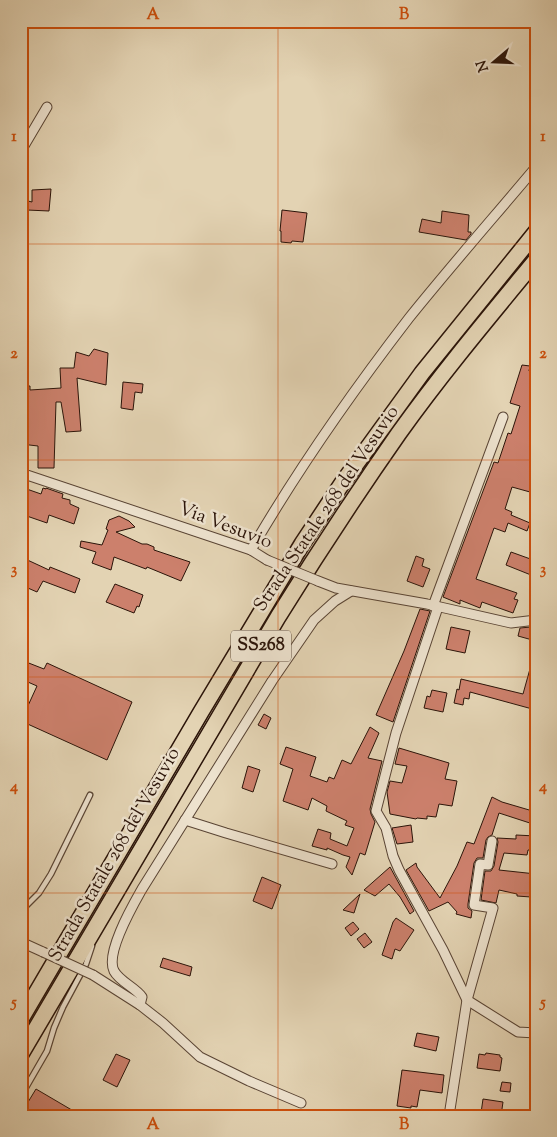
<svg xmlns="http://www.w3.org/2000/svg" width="557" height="1137" font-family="'Sorts Mill Goudy',serif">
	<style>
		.building { fill: #cc806c; stroke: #2b1409 }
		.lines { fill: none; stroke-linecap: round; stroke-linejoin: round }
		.service-casing { stroke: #594434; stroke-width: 7 }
		.minor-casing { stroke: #594434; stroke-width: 11 }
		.trunk-casing { stroke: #2b1409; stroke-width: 18 }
		.service { stroke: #ede2ce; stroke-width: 4.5 }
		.minor { stroke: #ede2ce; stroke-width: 9 }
		.trunk { stroke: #e3d3b3; stroke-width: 15 }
		.minor-bridge-casing { stroke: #594434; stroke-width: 11; stroke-linecap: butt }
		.minor-bridge { stroke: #ede2ce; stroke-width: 9 }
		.grid { fill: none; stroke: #cc4f0c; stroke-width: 1; stroke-opacity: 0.55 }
		.labels { text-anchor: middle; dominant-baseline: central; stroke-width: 5; stroke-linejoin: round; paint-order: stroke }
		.shield { fill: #ede2ce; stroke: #655244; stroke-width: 1 }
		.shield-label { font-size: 18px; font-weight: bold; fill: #2b1409 }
		.street-label { font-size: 19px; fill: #2b1409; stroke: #ede2ce }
		.neatline { fill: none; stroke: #cc4f0c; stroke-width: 2 }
		.grid-label { font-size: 16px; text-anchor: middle; font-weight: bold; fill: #cc4f0c }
	</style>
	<rect width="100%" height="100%" fill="#e3d3b3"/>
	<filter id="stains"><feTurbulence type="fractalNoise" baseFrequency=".004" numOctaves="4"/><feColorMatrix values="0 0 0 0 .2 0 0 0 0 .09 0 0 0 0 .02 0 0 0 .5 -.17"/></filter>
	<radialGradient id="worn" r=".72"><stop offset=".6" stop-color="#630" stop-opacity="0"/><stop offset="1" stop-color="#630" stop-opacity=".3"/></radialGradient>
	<g class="building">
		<polygon points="51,189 49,211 27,210 28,201 32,202 32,190"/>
		<polygon points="282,210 307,213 303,242 292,241 291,243 281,242 281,231 280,231"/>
		<polygon points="442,211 469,215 468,232 471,232 471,234 466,240 419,232 422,219 441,223"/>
		<polygon points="94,349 108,353 106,385 77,378 81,431 66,432 61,402 56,402 54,468 38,468 38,446 21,444 21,386 30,386 30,390 61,388 60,368 74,368 76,352 89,356"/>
		<polygon points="522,365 530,366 529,371 531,372 531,375 536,376 536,442 531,455 536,456 536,483 534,482 530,492 512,487 505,509 512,512 511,515 530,523 527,531 508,523 505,532 494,528 476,579 517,593 514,599 518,600 513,613 482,602 480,608 460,600 460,604 443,597 494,462 498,463 508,433 511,434 520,406 510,403"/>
		<polygon points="123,382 143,384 142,393 135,392 133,410 121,408"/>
		<polygon points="21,487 41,494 43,488 46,489 46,488 63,494 62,498 70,500 70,504 79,508 74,524 49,515 47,523 21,514"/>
		<polygon points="119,516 129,521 135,527 116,532 142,544 147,544 154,547 154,550 190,562 181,581 147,567 146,569 114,557 111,570 92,563 96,552 80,547 81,541 102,545 108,530 106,529 109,520"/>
		<polygon points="511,552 536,561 536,577 506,565"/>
		<polygon points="416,556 424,559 422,566 430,569 423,587 407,581"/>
		<polygon points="21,557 49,570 50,567 80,579 75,593 43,581 37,592 21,585"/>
		<polygon points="115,584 143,595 139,607 137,606 134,613 106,602"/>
		<polygon points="420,609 430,611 393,722 376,715 404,651"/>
		<polygon points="451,627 470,631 465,653 446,649"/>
		<polygon points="531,627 536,627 536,641 518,636 520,628"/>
		<polygon points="533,658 536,658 536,710 470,692 469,699 464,698 463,705 454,703 457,689 459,690 461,679 523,694"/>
		<polygon points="21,660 44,669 47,663 132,702 107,760 21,721 37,686 21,679"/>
		<polygon points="432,690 447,693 443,712 424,708 427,696 430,697"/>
		<polygon points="264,714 271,718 266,729 258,725"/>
		<polygon points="370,727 379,733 368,758 382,761 370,809 371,814 375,822 365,855 360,853 352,875 346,867 350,857 343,855 327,848 327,850 312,846 318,829 331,833 330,839 347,846 354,828 345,825 347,821 326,811 327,806 312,798 308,810 283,801 293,769 280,764 286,747 316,757 310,776 327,782 329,777 334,779 342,760 351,764"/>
		<polygon points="399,748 449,763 445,779 457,781 452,806 439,804 436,817 427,816 427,819 417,818 416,819 390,814 387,792 390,781 402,783 407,766 395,764"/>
		<polygon points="248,766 260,770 253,792 242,788"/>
		<polygon points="492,797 502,802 536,812 536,825 499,813 492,835 488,837 486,840 483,858 477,858 474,863 468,904 468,908 472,911 471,918 456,914 457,912 448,902 429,911 406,870 416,863 417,867 440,898 457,866 467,842 474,844"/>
		<polygon points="411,825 413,842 397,844 392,828"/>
		<polygon points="516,835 536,836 536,850 528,850 527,855 504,853 499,870 536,874 536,887 532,887 531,897 517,896 517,894 499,890 496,903 481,900 485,871 491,871 494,866 498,842 497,838 516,839"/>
		<polygon points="390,867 414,911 410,914 400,897 389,884 375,896 364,890"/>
		<polygon points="262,877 281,885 272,909 253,901"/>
		<polygon points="360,894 354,913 343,910"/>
		<polygon points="396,918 414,930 400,951 395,949 392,959 382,955 393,922"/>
		<polygon points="353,922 359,929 351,936 345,928"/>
		<polygon points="365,933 372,942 364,948 357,939"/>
		<polygon points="163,958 192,967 190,976 160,967"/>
		<polygon points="417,1033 439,1037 436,1051 414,1046"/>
		<polygon points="486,1053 500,1055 500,1057 502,1058 500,1071 477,1068 479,1054 485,1055"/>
		<polygon points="116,1054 130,1060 117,1087 103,1080"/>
		<polygon points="402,1070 444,1075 442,1093 420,1090 417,1107 411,1106 411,1108 397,1106"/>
		<polygon points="502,1082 511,1083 510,1092 500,1091"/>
		<polygon points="36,1089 82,1116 40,1116 25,1107"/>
		<polygon points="483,1099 503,1102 501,1116 481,1113"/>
	</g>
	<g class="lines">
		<g class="service-casing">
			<g id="service">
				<polyline points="21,911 39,893 51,874 90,795"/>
				<polyline points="21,1096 47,1051 54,1028 63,1007 86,964 92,946"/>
			</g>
		</g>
		<g class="minor-casing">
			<g id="minor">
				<polyline points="21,151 47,107"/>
				<polyline points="21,473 251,550 267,560"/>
				<polyline points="21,528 21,531"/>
				<path d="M251,550C298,469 352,392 409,318C450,267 494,217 536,167"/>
				<polyline points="318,581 336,588 427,604 511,623 536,620"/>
				<polyline points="433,606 503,417"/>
				<polyline points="438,607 396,733 376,811 386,828 393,856 399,870 443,950 467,1000 518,1032 536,1033"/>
				<polyline points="185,820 226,833 332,864"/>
				<polyline points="21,942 43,952"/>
				<polyline points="93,975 140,1005 163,1023 200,1057 249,1081 301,1103"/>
				<path d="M140,1005L142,997C135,987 120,982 114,971C105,953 133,905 142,889L272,681L314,620L335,601L351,591"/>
				<polyline points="449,1116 467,1000 493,908 474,905 480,864 488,865 492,841"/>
			</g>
		</g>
		<g class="trunk-casing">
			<g id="trunk">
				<polyline points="21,1019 201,712 302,544 343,482 422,373 536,232"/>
				<path d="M21,1054L278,617C317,554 357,493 399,433C442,373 489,317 536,260"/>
			</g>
		</g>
		<use href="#service" class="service"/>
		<use href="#minor" class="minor"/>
		<use href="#trunk" class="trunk"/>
		<g class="minor-bridge-casing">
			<g id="minor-bridge">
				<polyline points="267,560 318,581"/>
				<polyline points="43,952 93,975"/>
			</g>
		</g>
		<use href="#minor-bridge" class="minor-bridge"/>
	</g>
	<path class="grid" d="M278,21V1116M21,244H536M21,460H536M21,677H536M21,893H536"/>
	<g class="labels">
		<rect class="shield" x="231" y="630.5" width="60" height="31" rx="4"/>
		<g class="shield-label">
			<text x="261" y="646">SS268</text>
		</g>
		<g class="street-label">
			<text transform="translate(327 509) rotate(-56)">Strada Statale 268 del Vesuvio</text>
			<text transform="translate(225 526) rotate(21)">Via Vesuvio</text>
			<text transform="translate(115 855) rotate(-60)">Strada Statale 268 del Vesuvio</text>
		</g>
	</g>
	<rect width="557" height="1137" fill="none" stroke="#e3d3b3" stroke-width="55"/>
	<g transform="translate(494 62) rotate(251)" stroke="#ede2ce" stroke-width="4" paint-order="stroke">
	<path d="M0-4L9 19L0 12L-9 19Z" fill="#2b1409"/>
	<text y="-8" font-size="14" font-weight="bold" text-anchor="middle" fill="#2b1409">N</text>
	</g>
	<rect x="28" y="28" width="502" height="1082" class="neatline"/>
	<g class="grid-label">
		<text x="153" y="19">A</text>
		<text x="404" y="19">B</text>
		<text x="14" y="141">1</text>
		<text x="543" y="141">1</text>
		<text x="14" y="358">2</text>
		<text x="543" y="358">2</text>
		<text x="14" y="574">3</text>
		<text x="543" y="574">3</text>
		<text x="14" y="791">4</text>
		<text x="543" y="791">4</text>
		<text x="14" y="1007">5</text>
		<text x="543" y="1007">5</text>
		<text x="153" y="1129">A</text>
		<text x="404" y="1129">B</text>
	</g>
	<rect width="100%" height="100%" filter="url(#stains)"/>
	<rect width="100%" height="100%" fill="url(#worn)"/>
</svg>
